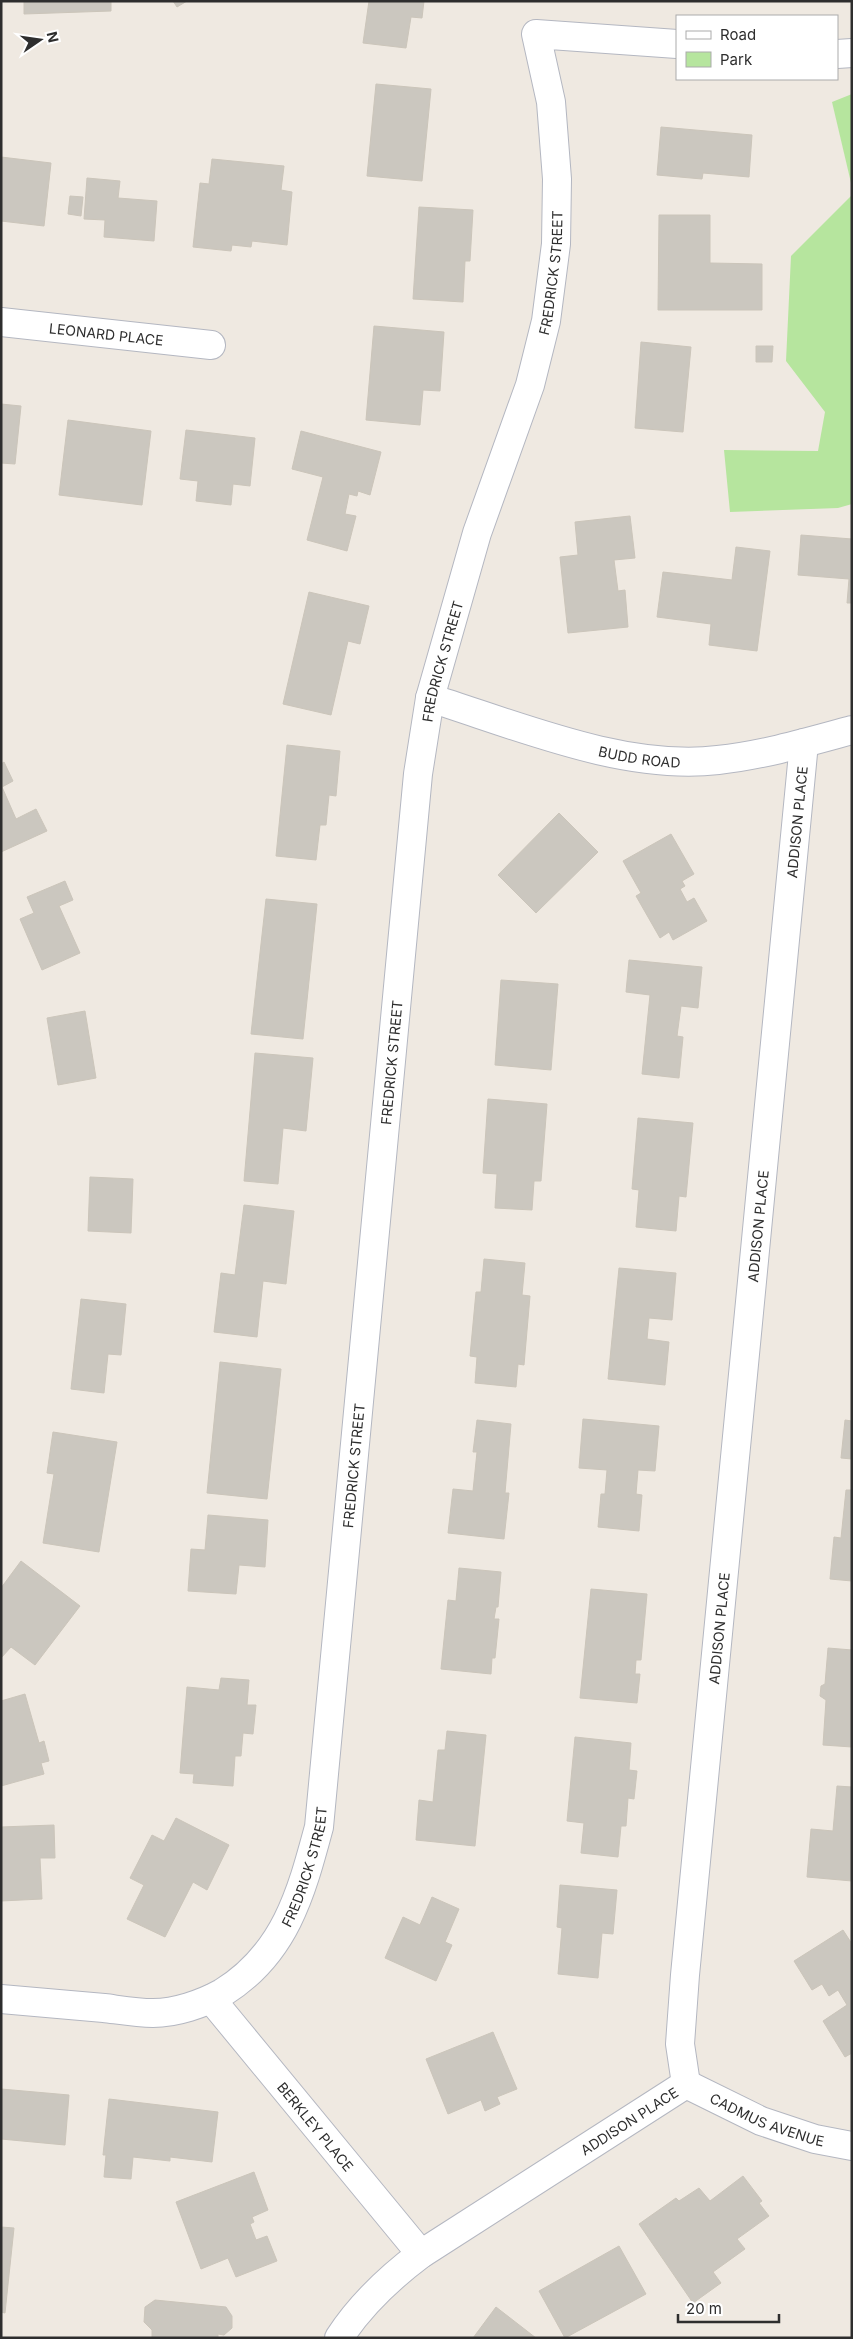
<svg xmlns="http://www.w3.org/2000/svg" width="853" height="2339" font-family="Inter,sans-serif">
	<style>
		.green { fill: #b6e59e }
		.building { fill: #cbc7bf; stroke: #cbc5ba }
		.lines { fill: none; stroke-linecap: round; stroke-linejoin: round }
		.minor-casing { stroke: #b4b7c1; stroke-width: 30 }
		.minor { stroke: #fff; stroke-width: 28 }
		.labels { text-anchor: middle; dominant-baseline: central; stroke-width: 4; stroke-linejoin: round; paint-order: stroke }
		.street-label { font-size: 14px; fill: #2e2e2e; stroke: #fff }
	</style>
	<rect width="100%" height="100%" fill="#efe9e1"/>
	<g class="green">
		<polygon points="852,94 852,187 832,102"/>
		<polygon points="852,195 852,504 838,508 730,512 724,450 818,451 825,412 786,361 791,256"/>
	</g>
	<g class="building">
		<polygon points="24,1 111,1 111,11 24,14"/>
		<polygon points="173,1 187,1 177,7"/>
		<polygon points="369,1 424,1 422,18 411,17 406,48 363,43"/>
		<polygon points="376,84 431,89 422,181 367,176"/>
		<polygon points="661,127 752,135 749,177 703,173 702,179 657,175"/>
		<polygon points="1,157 51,163 44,226 1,221"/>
		<polygon points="212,159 284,166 281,190 292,192 287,245 252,241 251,247 232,245 231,251 193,247 200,183 209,184"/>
		<polygon points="87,178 120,181 118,198 157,201 154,241 104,237 105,220 84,219"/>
		<polygon points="70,196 83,197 81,216 68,214"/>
		<polygon points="419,207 473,210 470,261 465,261 463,302 413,299"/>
		<polygon points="659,215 710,215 710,263 762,264 762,310 658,310"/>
		<polygon points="374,326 444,332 440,391 423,390 420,425 366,420"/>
		<polygon points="641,342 691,347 683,432 635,428"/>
		<polygon points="756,346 773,346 772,362 756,362"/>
		<polygon points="1,404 21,406 15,464 1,463"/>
		<polygon points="68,420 151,431 142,505 59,495"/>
		<polygon points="186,430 255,438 250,486 233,484 231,505 196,501 198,481 180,479"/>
		<polygon points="301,431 381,452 370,495 358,491 357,496 349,494 345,514 356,516 347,551 307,540 323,477 292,469"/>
		<polygon points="630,516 635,558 614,560 618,591 625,590 628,627 568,633 560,557 578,555 575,522"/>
		<polygon points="801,535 852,539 852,603 847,603 849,579 798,575"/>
		<polygon points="736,547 770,551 757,651 709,645 711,624 657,617 663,572 732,580"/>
		<polygon points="309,592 369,606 360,644 348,641 331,715 283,704"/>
		<polygon points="287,745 340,751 336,796 329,795 326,825 320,825 316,860 276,856"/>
		<polygon points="4,762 13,781 2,787 16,819 36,809 47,831 1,852 1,764"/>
		<polygon points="559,813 598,852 536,913 498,875"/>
		<polygon points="671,834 694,874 682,881 685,886 680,889 687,902 694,898 707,921 673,940 669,932 660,938 636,896 641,893 623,861"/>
		<polygon points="65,881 73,900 59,906 80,953 42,970 20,919 34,913 27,897"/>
		<polygon points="266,899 317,904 303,1039 251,1034"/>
		<polygon points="629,960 702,967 698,1008 681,1006 677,1036 683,1037 679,1078 642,1074 650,995 626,992"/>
		<polygon points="501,980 558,984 551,1070 495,1065"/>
		<polygon points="85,1011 96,1078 58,1085 47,1018"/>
		<polygon points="255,1053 313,1058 306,1131 283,1128 278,1184 244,1181"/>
		<polygon points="488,1099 547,1104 541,1181 534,1181 532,1210 495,1208 497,1174 483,1173"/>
		<polygon points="638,1118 693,1123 686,1197 679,1196 676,1231 636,1227 639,1190 632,1189"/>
		<polygon points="90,1177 133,1179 131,1233 88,1231"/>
		<polygon points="244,1205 294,1211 286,1284 263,1281 257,1337 214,1332 221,1273 235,1275"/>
		<polygon points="484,1259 525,1263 522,1295 530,1296 524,1365 518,1364 516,1387 475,1383 477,1357 470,1356 476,1292 481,1292"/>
		<polygon points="619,1268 676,1273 672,1320 649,1318 647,1339 669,1342 665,1385 608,1379"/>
		<polygon points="81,1299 126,1304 121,1355 108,1354 104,1393 71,1389"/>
		<polygon points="220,1362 281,1369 267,1499 207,1493"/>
		<polygon points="583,1419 659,1426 655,1471 638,1470 636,1494 642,1495 639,1531 598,1527 601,1494 605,1494 607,1470 579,1468"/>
		<polygon points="477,1420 511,1424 505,1493 509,1493 504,1539 448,1533 453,1489 473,1491 477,1452 473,1452"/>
		<polygon points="845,1420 852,1421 852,1459 841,1458"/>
		<polygon points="53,1432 117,1442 99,1552 43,1543 54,1474 47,1473"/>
		<polygon points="846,1490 852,1490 852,1581 830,1579 834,1537 841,1538"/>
		<polygon points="208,1515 268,1520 265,1567 239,1565 236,1594 188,1591 191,1549 205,1550"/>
		<polygon points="21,1561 80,1606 35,1665 11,1647 1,1658 1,1588"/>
		<polygon points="459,1568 501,1572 498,1607 496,1607 494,1619 499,1619 495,1658 492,1658 491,1674 441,1669 448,1600 456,1601"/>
		<polygon points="591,1589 647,1594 641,1660 636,1660 635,1674 640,1674 637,1703 580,1698"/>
		<polygon points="828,1648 852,1650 852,1747 823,1745 826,1700 820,1696 821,1686 825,1684"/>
		<polygon points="221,1678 249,1680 247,1705 256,1705 253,1734 243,1733 241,1756 235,1756 233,1786 193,1783 194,1774 180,1773 187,1687 219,1690"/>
		<polygon points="25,1694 39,1743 44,1741 49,1761 41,1763 44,1774 1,1786 1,1701"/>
		<polygon points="447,1731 486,1735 475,1846 416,1840 419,1800 433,1802 438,1750 445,1750"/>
		<polygon points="575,1737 631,1743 629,1770 637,1771 634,1799 628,1798 626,1826 621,1826 618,1857 581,1853 584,1823 567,1821"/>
		<polygon points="837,1786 852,1787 852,1881 807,1877 811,1829 833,1831"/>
		<polygon points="176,1818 229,1845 207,1890 193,1882 165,1937 127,1919 144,1885 130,1878 152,1835 164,1841"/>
		<polygon points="54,1825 55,1858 40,1858 42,1899 1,1901 1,1827"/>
		<polygon points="560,1885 617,1890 613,1934 602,1933 598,1978 558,1974 562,1928 557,1927"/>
		<polygon points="432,1897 459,1909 445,1942 452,1945 436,1981 385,1958 403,1917 420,1925"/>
		<polygon points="843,1930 852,1944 852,2053 845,2057 823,2021 847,2005 838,1990 829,1996 822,1984 812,1990 794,1961"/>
		<polygon points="493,2032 517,2089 497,2097 500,2104 485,2111 481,2100 448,2114 426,2059"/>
		<polygon points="1,2089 69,2095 65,2145 1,2139"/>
		<polygon points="109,2099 218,2112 212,2162 170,2157 170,2161 133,2157 131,2179 104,2177 106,2155 103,2155"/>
		<polygon points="254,2172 268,2210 252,2217 254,2222 250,2224 256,2240 267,2236 277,2261 236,2277 228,2258 201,2269 176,2202"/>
		<polygon points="743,2176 762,2201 759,2203 769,2216 737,2239 745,2249 713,2272 721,2283 693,2303 639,2224 676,2198 679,2201 699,2188 710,2201"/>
		<polygon points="1,2227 14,2228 5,2313 1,2312"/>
		<polygon points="619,2246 646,2294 565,2338 539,2291"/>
		<polygon points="155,2300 226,2307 232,2316 232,2328 224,2335 218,2334 218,2338 152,2338 152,2330 144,2322 145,2307"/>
		<polygon points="496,2307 536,2338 473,2338"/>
	</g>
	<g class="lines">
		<g class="minor-casing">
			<g id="minor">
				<polyline points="837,54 852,53"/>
				<path id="s1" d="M1,322L211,345"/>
				<path id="s2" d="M430,698C519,726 625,771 718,760C764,755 808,742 852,730"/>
				<path id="s3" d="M1,1999C35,2002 70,2005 104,2008C120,2010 137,2013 153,2013C176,2013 202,2004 222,1993C285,1954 301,1894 319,1827L418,774L430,698L477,533L530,385L546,321L556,244L557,179L551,102L536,34L677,44"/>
				<path id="s4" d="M211,1999L421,2254"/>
				<path id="s5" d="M686,2084L680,2044L685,1975L804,743"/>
				<path id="s6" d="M686,2084L761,2121L815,2139L852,2146"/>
				<path id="s7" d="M339,2338C361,2304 389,2278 421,2254L686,2084"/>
			</g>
		</g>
		<use href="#minor" class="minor"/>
	</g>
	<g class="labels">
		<g class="street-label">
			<text stroke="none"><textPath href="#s3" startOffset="2001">FREDRICK STREET</textPath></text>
			<text stroke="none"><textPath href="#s1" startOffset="106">LEONARD PLACE</textPath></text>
			<text stroke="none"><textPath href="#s3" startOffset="1596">FREDRICK STREET</textPath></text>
			<text stroke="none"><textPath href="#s2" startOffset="218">BUDD ROAD</textPath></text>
			<text stroke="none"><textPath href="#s5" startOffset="1268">ADDISON PLACE</textPath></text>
			<text stroke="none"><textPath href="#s3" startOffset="1191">FREDRICK STREET</textPath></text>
			<text stroke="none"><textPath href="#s5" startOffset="862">ADDISON PLACE</textPath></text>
			<text stroke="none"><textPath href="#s3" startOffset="786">FREDRICK STREET</textPath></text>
			<text stroke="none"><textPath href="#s5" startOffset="458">ADDISON PLACE</textPath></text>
			<text stroke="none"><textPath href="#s3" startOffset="381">FREDRICK STREET</textPath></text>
			<text stroke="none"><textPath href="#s6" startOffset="89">CADMUS AVENUE</textPath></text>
			<text stroke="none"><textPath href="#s7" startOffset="365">ADDISON PLACE</textPath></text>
			<text stroke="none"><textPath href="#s4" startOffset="165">BERKLEY PLACE</textPath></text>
		</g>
	</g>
	<rect width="853" height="2339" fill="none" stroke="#2e2e2e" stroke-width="5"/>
	<rect x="676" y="15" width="162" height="65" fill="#ffffff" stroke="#ababab"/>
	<rect x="686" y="31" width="25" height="8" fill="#ffffff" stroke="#ababab"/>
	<text x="720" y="40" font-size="15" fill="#2e2e2e">Road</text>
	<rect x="686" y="52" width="25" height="15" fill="#b6e59e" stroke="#ababab"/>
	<text x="720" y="65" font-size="15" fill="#2e2e2e">Park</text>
	<g transform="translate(40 40) rotate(77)" stroke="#ffffff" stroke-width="4" paint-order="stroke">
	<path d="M0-4L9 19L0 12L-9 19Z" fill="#2e2e2e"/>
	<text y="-8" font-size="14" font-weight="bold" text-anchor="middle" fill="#2e2e2e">N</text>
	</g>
	<path d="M678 2314v8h101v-8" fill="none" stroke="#2e2e2e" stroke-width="2.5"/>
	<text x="686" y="2314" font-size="15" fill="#2e2e2e" stroke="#ffffff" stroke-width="4" paint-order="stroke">20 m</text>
</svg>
